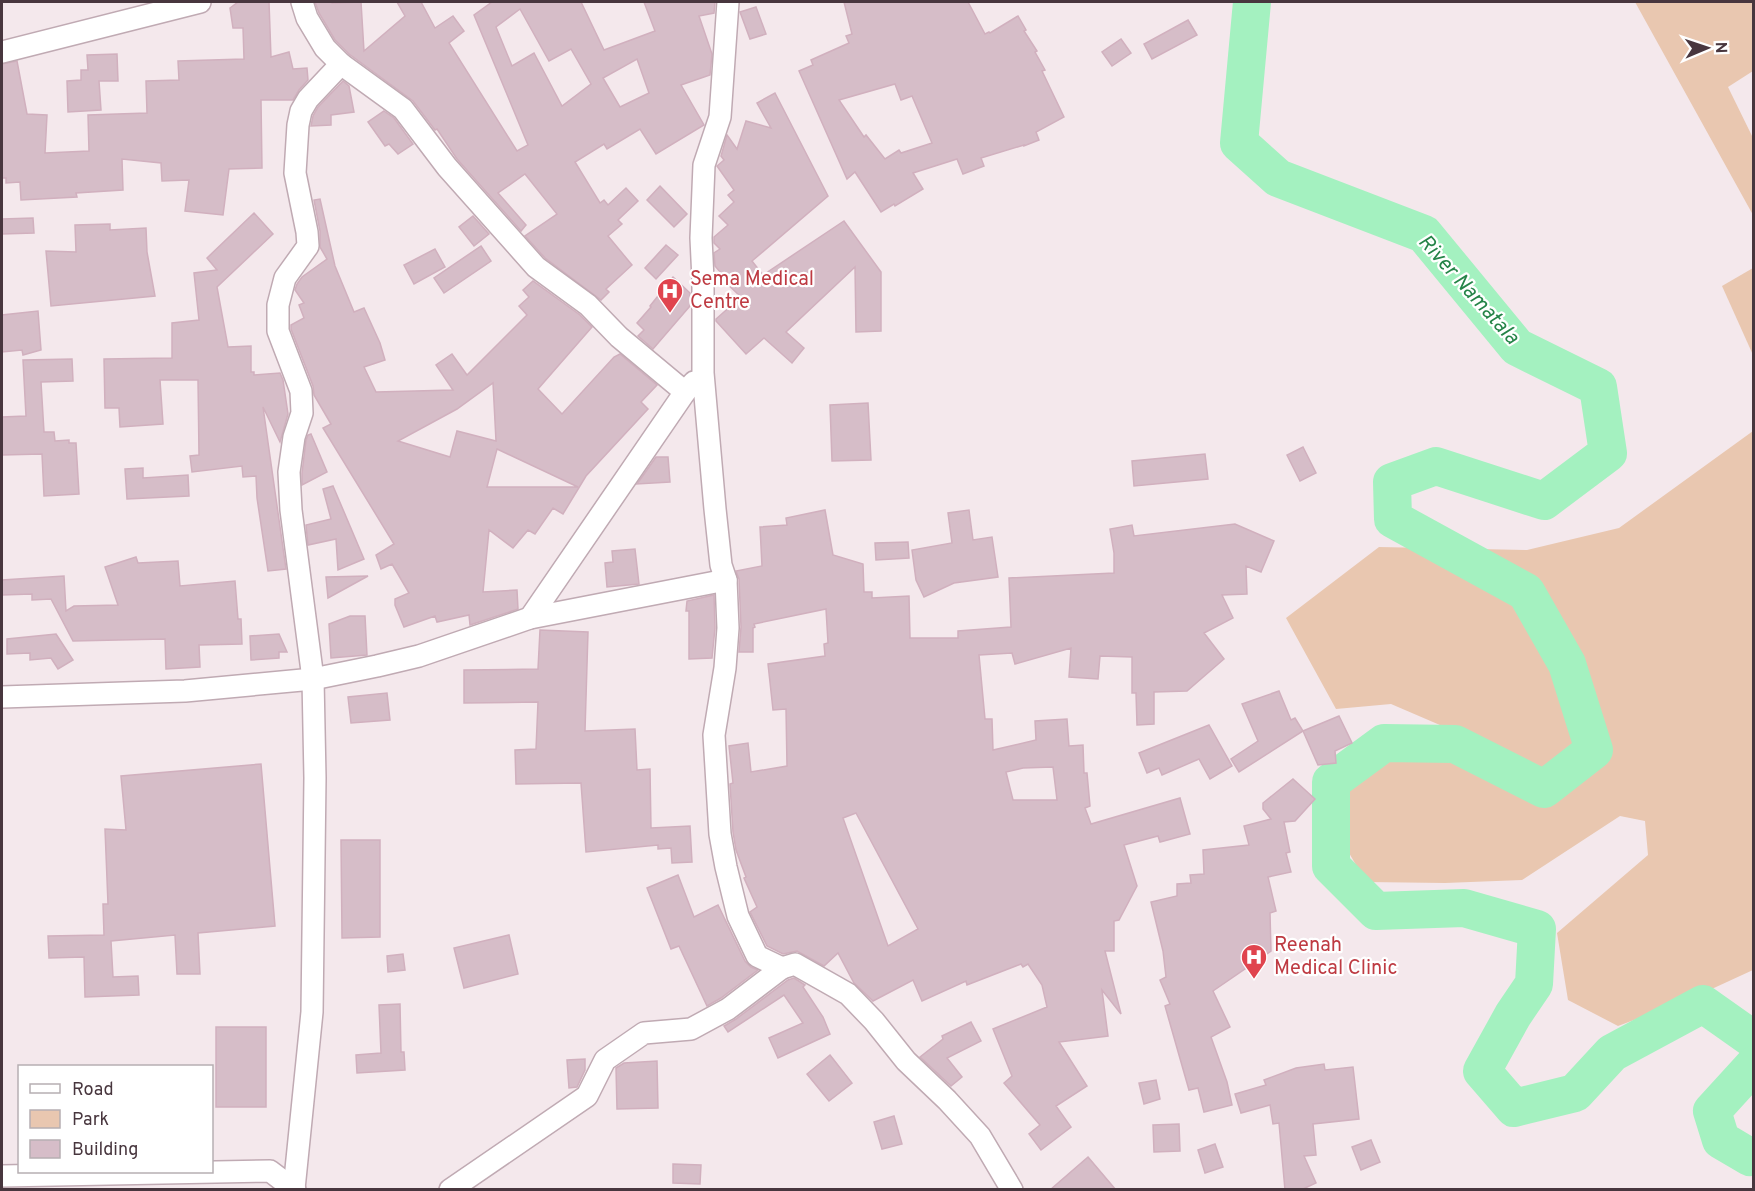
<svg xmlns="http://www.w3.org/2000/svg" width="1755" height="1191" font-family="Overpass,sans-serif">
	<style>
		.green { fill: #e9c7b0 }
		.lines { fill: none; stroke-linecap: round; stroke-linejoin: round }
		.river { stroke: #a4f1c0; stroke-width: 38 }
		.building { fill: #d6bdc8; stroke: #d1b0be; stroke-width: 1.5; fill-rule: evenodd }
		.minor-casing { stroke: #c0aab3; stroke-width: 24 }
		.minor { stroke: #fff; stroke-width: 21 }
		.labels { text-anchor: middle; dominant-baseline: central; stroke-width: 4.5; stroke-linejoin: round; paint-order: stroke }
		.health-label { font-size: 20px; fill: #be3a42; stroke: #fff; text-anchor: start }
		.water-label { font-size: 21px; font-style: italic; fill: #258448; stroke: #fff }
	</style>
	<rect width="100%" height="100%" fill="#f4e8ec"/>
	<g class="green">
		<polygon points="1635,2 1753,2 1753,71 1728,87 1753,138 1753,215"/>
		<polygon points="1753,268 1753,355 1722,286"/>
		<polygon points="1753,431 1753,970 1690,999 1618,1026 1568,1000 1557,933 1648,855 1645,821 1620,816 1522,880 1445,883 1366,882 1342,841 1343,798 1360,774 1405,755 1446,750 1520,787 1526,762 1391,704 1336,709 1286,618 1379,547 1527,550 1619,528"/>
	</g>
	<g class="lines">
		<g class="river">
			<polyline points="1252,2 1239,143 1278,178 1424,234 1517,347 1598,387 1608,453 1544,501 1436,466 1392,482 1393,519 1526,592 1567,664 1594,750 1544,789 1455,744 1384,743 1331,782 1331,866 1376,911 1464,908 1537,929 1534,984 1513,1015 1482,1071 1514,1108 1575,1093 1612,1053 1703,1004 1754,1040"/>
			<polyline points="1754,1065 1712,1111 1721,1140 1750,1157 1754,1155"/>
		</g>
	</g>
	<g class="building">
		<polygon points="238,2 269,2 271,57 289,52 293,69 307,68 308,80 299,90 293,100 261,100 262,168 229,169 223,215 185,211 189,180 162,181 161,163 122,159 123,190 76,193 77,197 21,200 20,182 6,183 6,178 2,178 2,64 17,61 27,114 47,115 45,153 89,151 88,115 147,113 146,81 179,80 178,61 244,59 243,28 233,28 230,8"/>
		<path d="M315,2H332V3L361,2L364,51L405,16L397,2H421L435,28L453,16L464,31L449,43L517,151L528,145L474,15L492,2H581L604,50L655,31L644,2H715L714,13L699,16L712,54L710,75L681,85L704,125L656,154L640,129L607,149L604,144L575,162L600,203L604,200L608,205L626,188L638,201L618,220L622,224L608,236L632,265L606,289L609,292L601,300L545,258L525,236L557,214L525,174L498,193L526,225L521,231L457,159L437,129L435,130L413,101L349,54L335,40L319,13ZM520,9L549,61L571,49L591,84L562,106L534,53L512,66L496,27ZM637,59L649,93L620,107L603,78Z"/>
		<path d="M844,2H968L985,34L989,32L990,33L1018,16L1026,30L1024,31L1037,51L1035,52L1045,70L1042,71L1064,117L1036,132L1039,140L1024,146V145L981,158L984,166L963,174L957,159L913,173L923,189L895,206L894,204L881,212L855,172L847,179L799,71L813,65L811,60L849,43L846,36L852,34ZM895,84L901,100L912,96L932,143L901,153L899,150L885,159L866,135L864,137L839,100Z"/>
		<polygon points="756,7 766,34 750,39 740,12"/>
		<polygon points="1188,20 1197,35 1152,59 1144,44"/>
		<polygon points="1121,39 1131,53 1112,66 1102,52"/>
		<polygon points="117,54 118,81 99,81 101,110 68,112 67,81 81,80 81,70 88,70 87,55"/>
		<polygon points="343,81 349,86 354,112 331,115 331,125 311,126 313,116 318,107"/>
		<polygon points="775,93 828,196 752,261 763,275 844,221 881,272 881,331 856,332 855,267 786,332 804,348 792,363 764,338 746,354 716,321 716,319 741,297 724,281 726,279 715,266 714,253 720,249 714,243 714,237 728,225 719,216 734,202 728,195 734,190 717,166 724,160 721,156 727,135 737,149 746,121 771,128 757,103"/>
		<polygon points="384,111 394,118 413,144 398,154 389,144 385,146 368,122"/>
		<polygon points="660,186 687,214 674,227 647,200"/>
		<path d="M320,199L335,266L354,312L364,308L380,343L385,360L364,367L376,392L453,390L436,365L452,354L467,375L527,315L519,306L529,297L523,290L533,281L580,315L592,327L538,389L562,414L614,357L620,354L657,385L641,402L648,409L586,476L563,514L553,508L535,534L528,530L513,548L489,530L483,592L517,590L518,609L470,625L469,615L437,622L435,616L404,627L395,605V599L409,593L392,564L381,569L376,555L394,544L323,428L331,424L314,395L313,386L291,329V325L304,318L299,305L304,303L295,290L297,284L302,277L327,259L320,247V231L314,200ZM493,383L496,441L457,431L450,457L398,441L457,409ZM497,449L578,487H487Z"/>
		<polygon points="254,213 273,234 217,287 228,347 251,346 251,372 254,372 254,375 280,373 283,380 288,414 280,442 263,407 286,569 268,571 257,498 256,476 243,477 242,466 192,472 190,456 199,455 198,380 160,380 163,424 120,427 119,408 105,408 104,359 172,358 172,323 199,320 194,273 217,270 207,258"/>
		<polygon points="473,216 489,234 474,246 459,227"/>
		<polygon points="33,218 34,233 2,234 2,219"/>
		<polygon points="110,224 110,230 146,228 147,252 155,296 51,306 46,251 76,252 75,225"/>
		<polygon points="666,245 678,255 656,279 645,268"/>
		<polygon points="481,246 491,261 444,293 434,278"/>
		<polygon points="435,249 445,267 414,284 404,265"/>
		<polygon points="673,277 690,293 690,306 653,349 638,336 644,330 637,323 651,307 650,306"/>
		<polygon points="38,311 41,350 23,355 22,350 2,352 2,315"/>
		<polygon points="72,359 73,381 41,382 44,432 54,432 55,441 69,440 69,443 76,443 79,494 44,496 42,454 2,455 2,417 26,416 23,360"/>
		<polygon points="868,403 871,460 832,461 830,405"/>
		<polygon points="311,434 327,472 302,485 302,473 306,440 308,435"/>
		<polygon points="1303,447 1316,473 1300,481 1287,455"/>
		<polygon points="1205,454 1208,479 1134,486 1132,461"/>
		<polygon points="656,457 668,457 670,482 637,484"/>
		<polygon points="143,468 143,478 188,475 189,496 127,499 125,469"/>
		<polygon points="333,486 364,559 338,570 336,539 308,545 306,525 331,519 323,489"/>
		<path d="M825,510L833,555L863,564L864,592H872V598L909,596L910,638H958V631L1011,627L1009,578L1114,573V553L1110,529L1132,525L1134,536L1235,524L1274,541L1261,572L1246,566L1247,594L1222,595L1233,618L1204,633L1224,659L1187,691L1154,692V724L1137,725L1136,693H1132V657L1100,656L1098,679L1069,677L1071,648L1015,664L1012,653L979,655L985,719H992L993,750L1036,740L1035,721L1067,719L1069,746L1083,745L1084,773H1087L1090,806L1085,808L1091,824L1180,798L1190,834L1160,842L1158,836L1124,845L1137,886L1119,920L1114,921V951H1105L1121,1014L1102,990L1108,1036L1059,1042L1087,1086L1056,1106L1071,1127L1041,1150L1029,1134L1040,1125L1004,1083L1012,1076L993,1029L1047,1007L1042,985L1028,964L1023,967L1021,964L967,985L966,981L922,1001L913,980L873,1001L854,983L838,953L824,966L797,951L783,954L767,946L750,912L757,907L744,878L746,877L736,850L733,832L730,784L733,783L729,746L748,743L751,772L787,766L786,709L773,710L768,664L825,656L824,644L828,643L826,609L754,624L755,627L753,628V652H739L741,627L739,579L736,571L762,566L760,527L787,525L786,518ZM1053,767L1057,800H1013L1006,772L1023,768ZM856,813L918,929L888,946L843,818Z"/>
		<polygon points="969,510 973,540 992,537 998,577 954,583 924,597 916,580 912,550 952,543 948,513"/>
		<polygon points="908,542 909,558 876,560 875,543"/>
		<polygon points="635,549 639,584 607,587 605,563 613,562 612,551"/>
		<polygon points="136,557 138,563 178,561 180,586 235,581 238,619 241,619 242,644 199,645 200,667 166,669 165,639 73,641 51,599 32,600 32,594 2,595 2,580 64,576 66,611 74,606 118,605 105,567"/>
		<polygon points="368,576 328,598 326,577"/>
		<polygon points="714,595 715,628 712,658 689,659 689,611 686,611 687,601"/>
		<polygon points="350,616 365,616 367,655 331,658 329,624"/>
		<polygon points="540,630 588,632 585,731 635,729 637,770 650,769 651,828 690,826 692,862 672,863 671,848 658,849 658,845 586,852 581,783 516,784 515,750 536,749 538,702 464,703 464,670 538,669"/>
		<polygon points="56,634 73,660 58,669 51,658 30,660 30,653 7,654 7,639"/>
		<polygon points="279,634 287,652 279,652 279,658 251,660 250,636"/>
		<polygon points="1279,691 1291,720 1295,718 1303,731 1239,772 1231,759 1258,741 1242,704"/>
		<polygon points="387,693 390,720 351,723 348,697"/>
		<polygon points="1339,716 1352,743 1335,751 1336,763 1318,765 1303,731"/>
		<polygon points="1209,725 1232,766 1210,779 1199,759 1162,775 1159,768 1147,773 1139,753"/>
		<polygon points="261,764 275,926 198,933 200,974 177,974 175,935 111,941 113,977 138,976 139,995 85,997 84,957 49,958 48,936 104,935 103,904 108,904 105,829 126,830 121,776"/>
		<polygon points="1293,779 1315,799 1295,821 1284,822 1290,852 1286,853 1291,872 1268,877 1276,911 1270,913 1271,951 1213,991 1230,1027 1211,1037 1227,1082 1232,1105 1204,1112 1198,1088 1189,1090 1165,1006 1170,1004 1160,980 1166,977 1163,951 1151,902 1177,896 1177,884 1191,883 1190,875 1204,874 1203,850 1249,845 1244,826 1271,819 1263,809 1263,803"/>
		<polygon points="341,840 380,840 380,937 342,938"/>
		<polygon points="678,875 694,917 718,905 745,961 751,967 758,970 721,998 707,1006 679,946 671,949 647,888"/>
		<polygon points="509,935 518,974 464,988 454,948"/>
		<polygon points="403,954 405,970 388,972 387,956"/>
		<polygon points="794,978 805,985 803,987 823,1017 830,1034 778,1058 769,1038 803,1023 784,995 728,1032 724,1026 736,1019 788,980"/>
		<polygon points="400,1004 401,1052 404,1052 405,1070 357,1073 356,1055 381,1053 379,1005"/>
		<polygon points="971,1022 981,1041 947,1058 962,1077 951,1086 920,1057 943,1039 942,1036"/>
		<rect x="216" y="1027" width="50" height="80"/>
		<polygon points="830,1055 852,1083 829,1101 807,1074"/>
		<polygon points="585,1059 585,1070 577,1087 569,1088 567,1060"/>
		<polygon points="657,1061 658,1108 617,1109 616,1068 624,1063"/>
		<polygon points="1324,1064 1325,1070 1353,1067 1359,1119 1313,1124 1316,1155 1304,1156 1316,1183 1301,1190 1285,1190 1279,1123 1273,1124 1270,1105 1241,1113 1235,1094 1266,1085 1264,1080 1296,1068"/>
		<polygon points="1156,1080 1160,1099 1144,1104 1139,1083"/>
		<polygon points="894,1116 902,1144 882,1149 874,1122"/>
		<polygon points="1179,1124 1180,1151 1154,1152 1153,1125"/>
		<polygon points="1371,1140 1380,1162 1361,1170 1352,1147"/>
		<polygon points="1215,1144 1223,1167 1205,1173 1198,1150"/>
		<polygon points="1088,1157 1116,1190 1050,1190"/>
		<polygon points="673,1164 701,1165 700,1184 673,1183"/>
	</g>
	<g class="lines">
		<g class="minor-casing">
			<g id="minor">
				<polyline points="302,2 307,18 325,48 341,64 403,109 447,167 536,267 588,305 619,337 685,392"/>
				<polyline points="728,2 720,117 704,165 701,238 703,280 703,373 715,509 721,565 726,580 728,628 725,668 714,735 720,834 726,867 738,916 757,956 782,968 795,964 848,994 874,1021 906,1061 947,1100 980,1136 1012,1190"/>
				<polyline points="2,52 200,2"/>
				<polyline points="530,618 685,392 694,382"/>
				<polyline points="2,697 185,691 313,679 377,666 419,656 530,618 726,580"/>
				<polyline points="2,1176 270,1171 295,1190"/>
				<polyline points="294,1189 312,1012 315,778 313,679 291,510 289,472 294,437 302,413 301,391 278,331 278,305 285,278 308,246 307,232 295,173 298,125 301,111 308,99 341,64"/>
				<polyline points="450,1190 587,1096 605,1060 644,1033 691,1029 728,1009 782,968"/>
			</g>
		</g>
		<use href="#minor" class="minor"/>
	</g>
	<defs>
		<g id="hospital-pin" transform="scale(1.35)"><path d="M0 17L-7.5 6A9.5 9.5 0 1 1 7.5 6Z" fill="#e0444e" stroke="#fff"/><path d="M-5-5h3v3.5h4V-5h3V5h-3V1.5h-4V5h-3Z" fill="#fff"/></g>
	</defs>
	<g fill-rule="evenodd">
		<use href="#hospital-pin" x="670" y="291"/>
		<use href="#hospital-pin" x="1254" y="957"/>
	</g>
	<g class="labels">
		<g class="health-label">
			<text x="690" y="280">Sema Medical<tspan x="690" dy="23">Centre</tspan></text>
			<text x="1274" y="946">Reenah<tspan x="1274" dy="23">Medical Clinic</tspan></text>
		</g>
		<g class="water-label">
			<text transform="translate(1468 290) rotate(48)">River Namatala</text>
		</g>
	</g>
	<rect width="1755" height="1191" fill="none" stroke="#48363e" stroke-width="6"/>
	<rect x="18" y="1065" width="195" height="108" fill="#ffffff" stroke="#b6afb2" stroke-width="1.5"/>
	<rect x="30" y="1084" width="30" height="9" fill="#ffffff" stroke="#b6afb2" stroke-width="1.5"/>
	<text x="72" y="1095" font-size="18" fill="#48363e">Road</text>
	<rect x="30" y="1110" width="30" height="18" fill="#e9c7b0" stroke="#b6afb2" stroke-width="1.5"/>
	<text x="72" y="1125" font-size="18" fill="#48363e">Park</text>
	<rect x="30" y="1140" width="30" height="18" fill="#d6bdc8" stroke="#b6afb2" stroke-width="1.5"/>
	<text x="72" y="1155" font-size="18" fill="#48363e">Building</text>
	<g transform="translate(1707 48) rotate(88)" stroke="#ffffff" stroke-width="4.5" paint-order="stroke">
	<path d="M0-4.5L10 22L0 15L-10 22Z" fill="#48363e"/>
	<text y="-9" font-size="16" font-weight="bold" text-anchor="middle" fill="#48363e">N</text>
	</g>
</svg>
